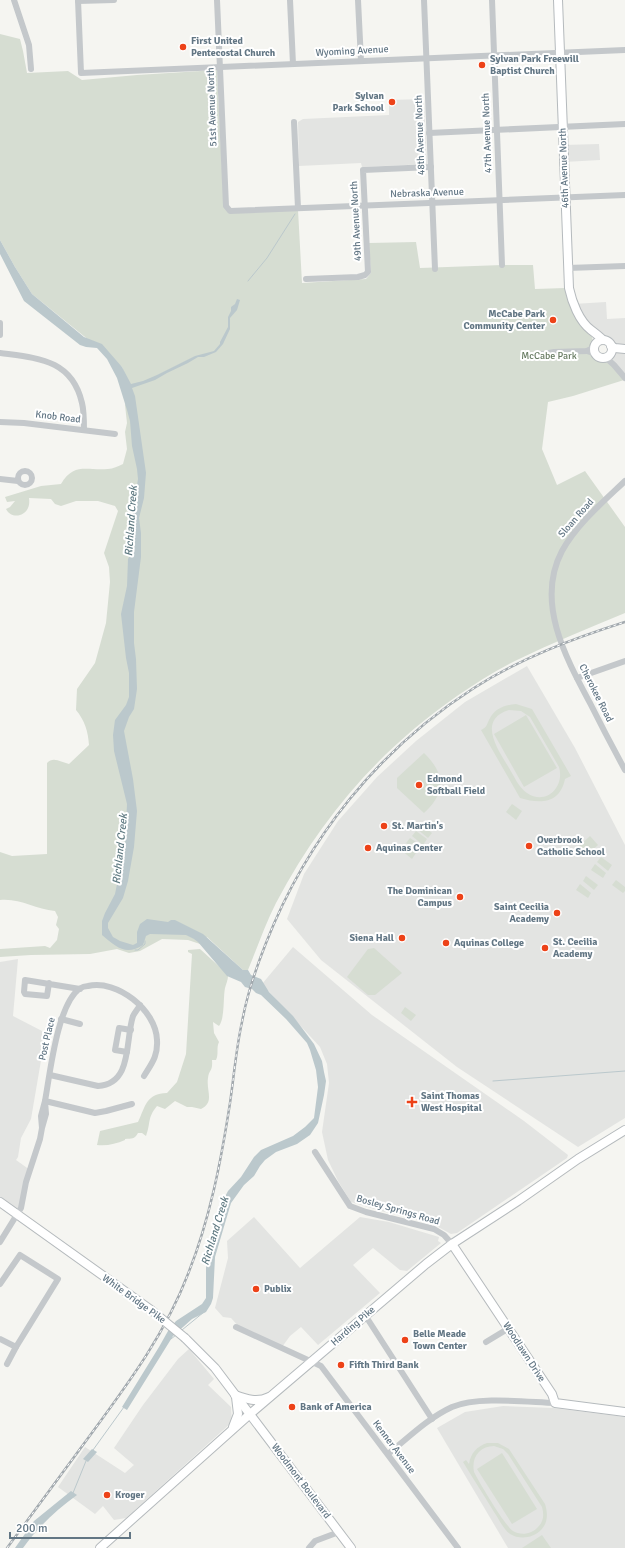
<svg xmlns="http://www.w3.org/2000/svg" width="625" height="1548" font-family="Signika,sans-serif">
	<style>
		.built { fill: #e3e4e2 }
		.green { fill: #d6ddd2; fill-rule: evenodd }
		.water { fill: #bbc8cc }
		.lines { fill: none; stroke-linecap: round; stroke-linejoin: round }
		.stream { stroke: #bbc8cc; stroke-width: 1 }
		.major-casing { stroke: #b5babd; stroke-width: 10 }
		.minor { stroke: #c4c8cb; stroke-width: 6 }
		.major { stroke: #fff; stroke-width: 8 }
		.rail-casing { stroke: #a2a9ae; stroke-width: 2.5 }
		.rail { stroke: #fff; stroke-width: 1; stroke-dasharray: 3; stroke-linecap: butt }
		.major-bridge-casing { stroke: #b5babd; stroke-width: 10; stroke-linecap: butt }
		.major-bridge { stroke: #fff; stroke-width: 8 }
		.poi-dot { fill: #ed4218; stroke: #fff; stroke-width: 1.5 }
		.labels { text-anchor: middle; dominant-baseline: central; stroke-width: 4; stroke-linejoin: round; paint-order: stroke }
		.poi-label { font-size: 10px; font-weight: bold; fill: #627684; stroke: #fff; text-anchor: start }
		.street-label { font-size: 10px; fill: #627684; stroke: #fff }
		.park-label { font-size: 10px; fill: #677b61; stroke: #fff }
		.water-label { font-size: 11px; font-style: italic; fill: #5e7981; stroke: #fff }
	</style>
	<rect width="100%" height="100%" fill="#f5f5f1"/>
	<g class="built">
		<polygon points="424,99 427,164 362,167 361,163 299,166 298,122 303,119 389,115 389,100"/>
		<polygon points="599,144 600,160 564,162 563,145"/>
		<polygon points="606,302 607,319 625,318 625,378 614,365 610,354 612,350 609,343 603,340 573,304"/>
		<polygon points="527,666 575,748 625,845 625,1118 578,1147 457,1067 321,960 287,919 304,874 338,821 377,777 416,741 465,702"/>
		<polygon points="293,947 372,1015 524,1121 568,1155 567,1158 457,1233 451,1234 431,1223 381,1211 351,1202 338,1181 328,1160 322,1132 329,1083 327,1064 320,1047 262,984"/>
		<polygon points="18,959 13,1016 42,1031 44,1043 31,1119 21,1138 18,1157 16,1160 30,1170 17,1214 0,1202 0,962"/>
		<polygon points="254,1217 300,1268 360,1217 389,1222 439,1237 438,1241 441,1243 407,1271 400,1270 373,1248 353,1265 380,1293 318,1345 301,1327 290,1336 282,1347 240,1328 231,1318 223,1317 215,1308 228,1258 227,1241"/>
		<polygon points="189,1349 214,1379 208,1385 231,1407 232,1422 126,1518 114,1520 103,1506 95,1514 58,1487 85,1447 125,1473 134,1465 114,1448 143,1405 178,1359"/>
		<polygon points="503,1406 553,1408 625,1417 625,1548 508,1548 437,1428 465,1412"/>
	</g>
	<g class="green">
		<path d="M0,34L20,39L23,51L27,73L68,71L82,80L137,75L217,70L224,208L298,210L302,283L366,279L371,273L369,243L416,242L420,268L502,265H533L535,289L565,288L568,301H570L579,322L592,337L595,350L609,362L624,380L573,396L548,402L542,449L557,485L585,471L625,527V613C589,628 552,643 517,660C496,670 476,683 457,696C378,751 321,818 276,903C265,925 257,948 248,970H243L207,937L200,944L188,940L162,939L140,951L129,953L117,949L90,954L31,955L0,957V949L45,946L50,948L57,940L59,929L56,925L58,917L55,911C35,909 20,898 0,900V852L12,856L47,854V763C53,756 61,762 69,764L89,745C88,731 85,721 76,710L77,689L95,663L106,623L110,582L109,567L104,553L118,511L115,506L98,501H76L61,506L55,504L51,499L29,498C32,516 12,521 6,509L10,507L15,501L7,502L5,497L41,486L61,484C74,462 87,471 108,469C113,469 118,466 123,464L127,449L125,432L127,423L125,405L130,388L122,367L32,294L15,267L0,240Z"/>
		<path d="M516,704L532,709L571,776L565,779C560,804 540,804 520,798L481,730C487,727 486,726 489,720C494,709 504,705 516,704ZM509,710L521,711L530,717L559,767C565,787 546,806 527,793C519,788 514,776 509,768C499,751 476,720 509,710Z"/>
		<polygon points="526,715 557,768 524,787 494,734"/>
		<path d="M424,753C446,775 446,792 424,813L397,788V778Z"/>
		<polygon points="512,804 522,811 516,820 506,812"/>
		<polygon points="421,824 432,833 428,838 417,829"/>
		<polygon points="416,831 427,839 423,845 412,836"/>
		<polygon points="590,836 598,845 585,857 577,848"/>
		<polygon points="410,838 422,846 418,851 406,843"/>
		<polygon points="405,845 416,853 412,859 401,850"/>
		<polygon points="601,857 612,865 608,871 597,862"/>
		<polygon points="595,864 606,873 603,878 591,870"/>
		<polygon points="586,876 598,885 594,890 583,881"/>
		<polygon points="616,880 625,887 625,891 623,893 612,885"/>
		<polygon points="580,884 591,893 588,898 576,890"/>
		<polygon points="374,948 402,973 375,995 368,995 347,977 368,949"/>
		<path d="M200,949L223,970L228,976C228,980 226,984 225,988C223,998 225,1018 219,1026L213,1022L214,1033L219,1042C216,1048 219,1054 216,1060H212C213,1072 209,1069 208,1078C206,1091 215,1102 201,1109L192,1107H187L175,1101L165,1109L157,1106C147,1118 151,1123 146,1136L142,1133H138C134,1140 132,1138 125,1139V1140C116,1144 107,1146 97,1145L100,1131L138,1122C146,1105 146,1094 167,1093L177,1082L186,1054L192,954L188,952V950Z"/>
		<polygon points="405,1007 416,1015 411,1021 401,1013"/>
		<path d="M487,1443H498L509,1449L545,1504C548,1513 548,1523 541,1530C533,1538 520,1540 510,1534C503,1529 499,1519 494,1512C484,1495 473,1479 463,1462L466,1460L469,1464C471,1453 476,1447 487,1443ZM494,1446L503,1449L508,1454L542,1507C544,1514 544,1521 538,1527C532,1534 521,1536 513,1531C505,1526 479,1482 474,1472C471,1457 480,1446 494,1446Z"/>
		<polygon points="502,1453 537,1509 512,1524 477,1469"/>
		<polygon points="542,1535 551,1548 522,1548"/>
	</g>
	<g class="water">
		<path d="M0,240L15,267L32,294L84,337L102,344L122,367L131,384L143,381L157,375L195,356L214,351L220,344V342L228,327V317L231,311V307L235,304L237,299L240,300L237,310L230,318V329L223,344L216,352L204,357H198L188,363L167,373L155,380L132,388L135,396L146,473L144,498L139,518L141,533V557L134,612V643L136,659L137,689L134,709L129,717L124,731L133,779L137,811L134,847L128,881L123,898L108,923V928L113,937L120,941L133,945L137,943V932L140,924L147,919L168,922L171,920H175L203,934L243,970H248L251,975L261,979L269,992L293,1016L314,1044L322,1061L324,1072L326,1081L324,1095L318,1123L310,1135L297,1144L276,1152L265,1160L260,1166L254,1176L244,1185L231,1203L215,1257L213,1298L211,1304L206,1312L192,1319L173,1336L127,1410L122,1407L159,1347L168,1331L176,1321L202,1304L206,1298V1268L208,1253L213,1239L219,1208L228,1191L241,1177L254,1157L261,1150L293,1136L305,1127L314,1118L318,1087L316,1070L310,1050L307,1043L286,1019L261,995L256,993L252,989L245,987L241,982L227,976L198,942L194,939L186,935L150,934L146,936L143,945C126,956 116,947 102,935V921L105,913L115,894L125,844L127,804L114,751L113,735L115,720L126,705L129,697V673L126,658L121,614L127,586L128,559L132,552L133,510L138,479L137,469L132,446L130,421L127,410L117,378L107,359L97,348L86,347L80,345L24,301L0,254Z"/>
		<polygon points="92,1449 97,1452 88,1462 83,1459"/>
		<path d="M71,1491L77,1495C56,1510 38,1527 23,1548H15L34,1521Z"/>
	</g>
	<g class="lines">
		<g class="stream">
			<polyline points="248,281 267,258 295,214"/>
			<polyline points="135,950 138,950 145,944 145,941"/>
			<polyline points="493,1081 625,1071"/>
			<polyline points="182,1330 204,1312"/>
			<polyline points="171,1339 176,1335"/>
			<polyline points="93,1450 124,1407"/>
			<polyline points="73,1493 86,1461"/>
		</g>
		<g class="major-casing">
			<g id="major">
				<path d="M558,0L569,288C572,302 579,321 591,330C595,333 599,336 603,340"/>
				<circle cx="603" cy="349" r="9"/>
				<polyline points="611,346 615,348 625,349"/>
				<polyline points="0,1202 151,1310"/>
				<polyline points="452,1244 552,1394 555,1403 625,1412"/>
				<polyline points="185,1338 215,1368 351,1548"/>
				<path d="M235,1395C246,1399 257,1403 269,1397"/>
				<polyline points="233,1427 238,1414 236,1397"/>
				<polyline points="100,1548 250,1414 426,1264 452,1244 518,1201 578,1159 625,1130"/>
			</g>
		</g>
		<g class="minor">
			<polyline points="14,0 29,45 31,69"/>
			<polyline points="78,0 81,73 625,50"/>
			<polyline points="217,0 226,206 230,211 625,195"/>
			<polyline points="290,0 293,64"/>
			<polyline points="358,0 361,61"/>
			<polyline points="424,0 435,269"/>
			<polyline points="492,0 502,265"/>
			<polyline points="78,1 114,0"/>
			<polyline points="294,122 298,208"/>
			<polyline points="429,133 625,124"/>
			<polyline points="568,268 625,266"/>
			<polyline points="306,279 358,277 365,275 368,272 363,170 431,167"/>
			<polyline points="0,323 0,335"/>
			<polyline points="587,351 596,354"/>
			<path d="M0,353C37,358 72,359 82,403C84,411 84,421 84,430"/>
			<polyline points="528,357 554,352 587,351 595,347"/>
			<polyline points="605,357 614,365 625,378"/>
			<polyline points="0,422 24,423 115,434"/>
			<circle cx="25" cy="478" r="7"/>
			<polyline points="0,479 18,481"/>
			<path d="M625,481C603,502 577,524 562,551C535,602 566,658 590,703C601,725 613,748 625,770"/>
			<polyline points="577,678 625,661"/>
			<polyline points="49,983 47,996 25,994 24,992 25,980 80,989"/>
			<polyline points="61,1019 80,1024"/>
			<polyline points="127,1052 115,1050 119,1028 131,1030"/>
			<path d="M50,1075L98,1086C133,1084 125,1040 133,1016C135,1012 138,1009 140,1005"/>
			<path d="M132,1104L106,1111L95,1113L45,1101C50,1074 57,1006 79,989C82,987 86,986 88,986C117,979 156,1010 157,1040C158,1056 152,1063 144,1076"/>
			<polyline points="315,1152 350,1206 366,1212 434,1229 444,1235 452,1244"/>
			<polyline points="0,1242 21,1208 26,1182 40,1139 42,1128 41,1116 45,1101 46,1114 42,1128"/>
			<polyline points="0,1284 20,1255 58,1279 16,1347 7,1364"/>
			<polyline points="365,1315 432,1419"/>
			<polyline points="236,1327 321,1366 458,1548"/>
			<polyline points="0,1339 16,1347"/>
			<polyline points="486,1342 509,1328"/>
			<path d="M388,1454C408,1438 428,1418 452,1407C478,1396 526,1402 555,1403"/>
			<polyline points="309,1548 315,1541 339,1532"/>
		</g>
		<use href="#major" class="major"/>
		<g class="rail-casing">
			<path id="rail" d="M7,1548C36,1509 65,1469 94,1430C130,1381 166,1332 188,1274C210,1219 221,1161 230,1103C234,1076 236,1049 242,1022C247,995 256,968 266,943C307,838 379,749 474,688C521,658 572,639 625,622"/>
		</g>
		<use href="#rail" class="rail"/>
		<g class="major-bridge-casing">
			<polyline id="major-bridge" points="151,1310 185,1338"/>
		</g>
		<use href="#major-bridge" class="major-bridge"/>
	</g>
	<g class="poi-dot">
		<circle cx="183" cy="47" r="4"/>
		<circle cx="482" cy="65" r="4"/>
		<circle cx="392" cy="102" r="4"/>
		<circle cx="553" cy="320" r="4"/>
		<circle cx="419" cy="785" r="4"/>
		<circle cx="384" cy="826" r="4"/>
		<circle cx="529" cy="846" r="4"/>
		<circle cx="368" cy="848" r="4"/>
		<circle cx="460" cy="897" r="4"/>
		<circle cx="557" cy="913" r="4"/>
		<circle cx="402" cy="938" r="4"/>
		<circle cx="446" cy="943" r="4"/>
		<circle cx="545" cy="948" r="4"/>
		<path d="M410 1096h4v4h4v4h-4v4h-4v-4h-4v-4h4z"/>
		<circle cx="256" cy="1289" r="4"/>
		<circle cx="405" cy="1340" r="4"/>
		<circle cx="341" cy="1365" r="4"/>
		<circle cx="292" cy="1407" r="4"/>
		<circle cx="107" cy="1495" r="4"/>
	</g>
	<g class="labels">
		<g class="poi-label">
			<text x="191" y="41">First United<tspan x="191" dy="12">Pentecostal Church</tspan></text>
			<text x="490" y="59">Sylvan Park Freewill<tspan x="490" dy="12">Baptist Church</tspan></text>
			<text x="384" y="96" text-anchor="end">Sylvan<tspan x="384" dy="12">Park School</tspan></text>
			<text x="545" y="314" text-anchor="end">McCabe Park<tspan x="545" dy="12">Community Center</tspan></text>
			<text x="427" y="779">Edmond<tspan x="427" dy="12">Softball Field</tspan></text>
			<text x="392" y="826">St. Martin's</text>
			<text x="537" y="840">Overbrook<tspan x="537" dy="12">Catholic School</tspan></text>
			<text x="376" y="848">Aquinas Center</text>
			<text x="452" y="891" text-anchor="end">The Dominican<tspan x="452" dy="12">Campus</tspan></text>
			<text x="549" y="907" text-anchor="end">Saint Cecilia<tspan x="549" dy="12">Academy</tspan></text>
			<text x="394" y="938" text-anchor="end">Siena Hall</text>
			<text x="553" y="942">St. Cecilia<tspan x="553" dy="12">Academy</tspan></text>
			<text x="454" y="943">Aquinas College</text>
			<text x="421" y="1096">Saint Thomas<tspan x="421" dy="12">West Hospital</tspan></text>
			<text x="264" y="1289">Publix</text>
			<text x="413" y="1334">Belle Meade<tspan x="413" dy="12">Town Center</tspan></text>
			<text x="349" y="1365">Fifth Third Bank</text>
			<text x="300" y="1407">Bank of America</text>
			<text x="115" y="1495">Kroger</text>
		</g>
		<g class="street-label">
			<text transform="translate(352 51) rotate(-3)">Wyoming Avenue</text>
			<text transform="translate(212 107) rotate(-92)">51st Avenue North</text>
			<text transform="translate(487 133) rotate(-92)">47th Avenue North</text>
			<text transform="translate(420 135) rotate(-92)">48th Avenue North</text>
			<text transform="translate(564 168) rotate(-92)">46th Avenue North</text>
			<text transform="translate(427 193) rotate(-2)">Nebraska Avenue</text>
			<text transform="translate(356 221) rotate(-93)">49th Avenue North</text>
			<text transform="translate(58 417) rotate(7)">Knob Road</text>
			<text transform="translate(576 518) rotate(-49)">Sloan Road</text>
			<text transform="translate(596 693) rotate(63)">Cherokee Road</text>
			<text transform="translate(47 1039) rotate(-77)">Post Place</text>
			<text transform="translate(398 1210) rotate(16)">Bosley Springs Road</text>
			<text transform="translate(134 1299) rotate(36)">White Bridge Pike</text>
			<text transform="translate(353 1326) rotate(-41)">Harding Pike</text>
			<text transform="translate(524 1352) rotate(57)">Woodlawn Drive</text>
			<text transform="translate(394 1447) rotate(53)">Kenner Avenue</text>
			<text transform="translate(301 1481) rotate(53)">Woodmont Boulevard</text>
		</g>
		<g class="park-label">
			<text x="549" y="356">McCabe Park</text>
		</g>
		<g class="water-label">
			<text transform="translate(131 521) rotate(-86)">Richland Creek</text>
			<text transform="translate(120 849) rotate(-84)">Richland Creek</text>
			<text transform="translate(215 1231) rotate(-73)">Richland Creek</text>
		</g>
	</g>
	<path d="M10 1532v6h120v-6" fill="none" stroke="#627684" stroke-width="2"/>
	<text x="16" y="1532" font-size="12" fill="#627684" stroke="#ffffff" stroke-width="3" paint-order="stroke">200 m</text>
</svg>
